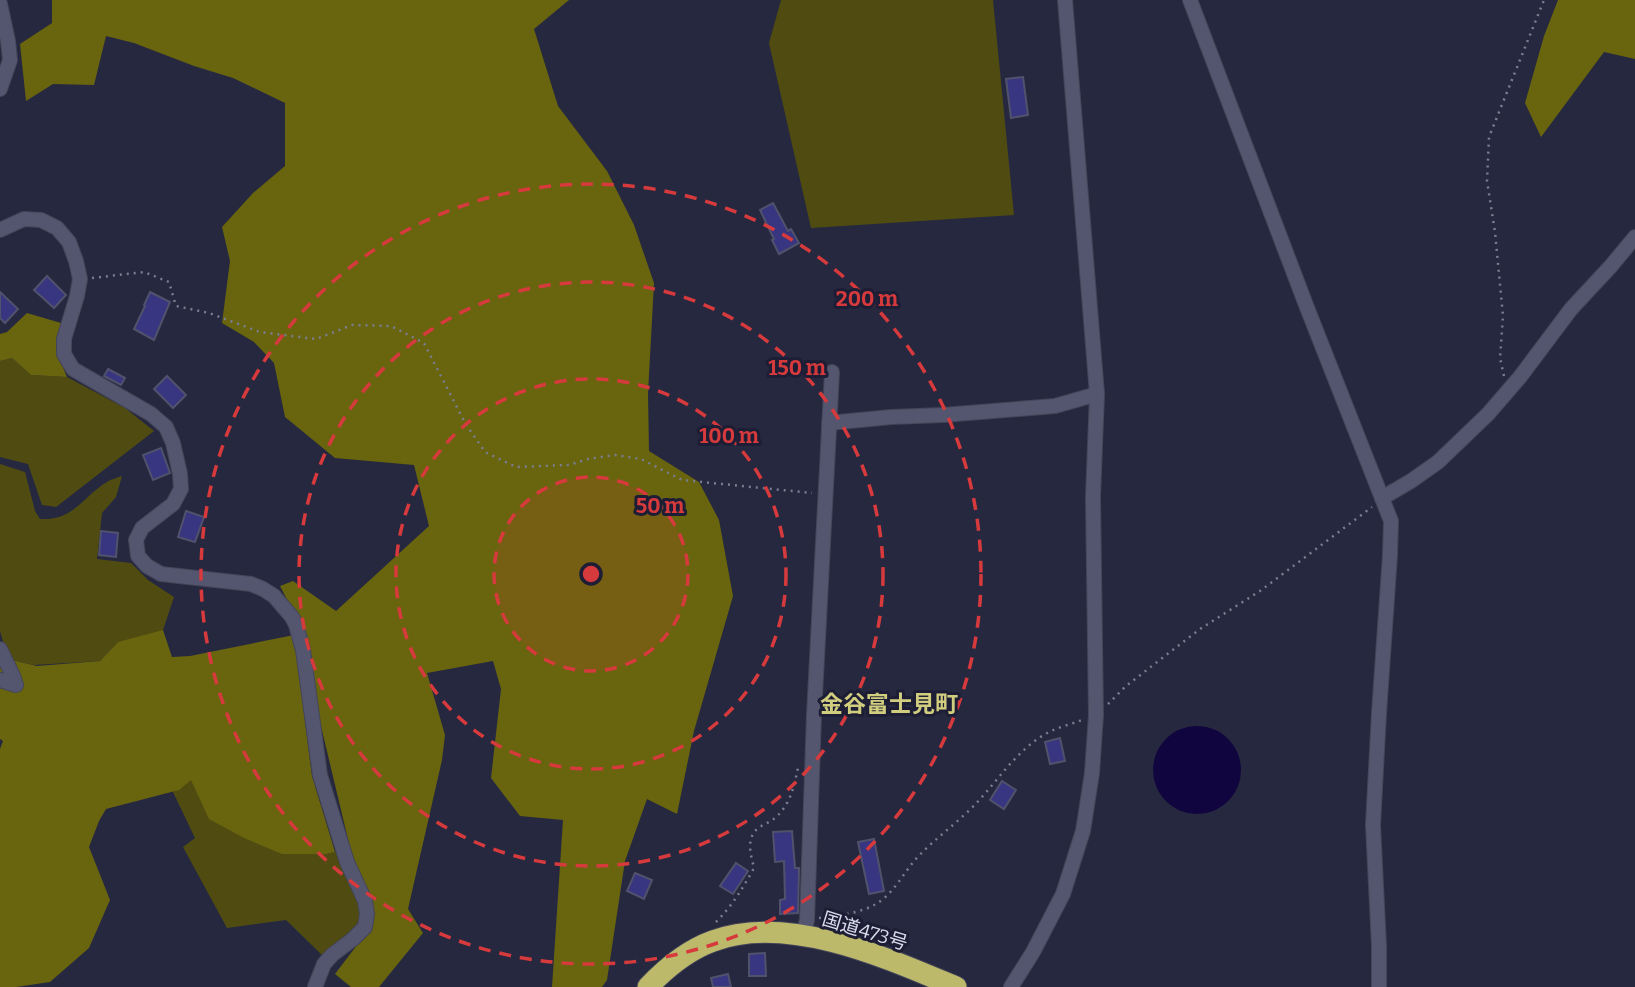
<svg xmlns="http://www.w3.org/2000/svg" width="1635" height="987" font-family="Bitter,'Noto Sans JP',serif">
	<style>
		.green { fill: #504c11 }
		.forest { fill: #69640e }
		.water { fill: #10053e }
		.building { fill: #383581; stroke: #50526c; stroke-width: 2 }
		.lines { fill: none; stroke-linecap: round; stroke-linejoin: round }
		.minor-casing { stroke: #444558; stroke-width: 16 }
		.highway-casing { stroke: #444558; stroke-width: 23 }
		.path { stroke: #7b7d91; stroke-width: 2.5; stroke-dasharray: 2 5; stroke-linecap: butt }
		.minor { stroke: #545670; stroke-width: 14 }
		.highway { stroke: #bdb96b; stroke-width: 21 }
		.ring { fill: none; stroke: #d63a3c; stroke-width: 3.5; stroke-dasharray: 12 9 }
		.labels { text-anchor: middle; dominant-baseline: central; stroke-width: 6; stroke-linejoin: round; paint-order: stroke }
		.street-label { font-size: 19px; fill: #d9dbeb; stroke: #1d1e35 }
		.quarter-label { font-size: 23px; font-weight: bold; fill: #d1cd7f; stroke: #1d1e35 }
		.centre { fill: #d63a3c; stroke: #1d1e35; stroke-width: 3.5 }
		.ring-label { font-size: 21px; text-anchor: middle; font-weight: bold; fill: #d63a3c; stroke: #1d1e35; stroke-width: 6; stroke-linejoin: round; paint-order: stroke }
	</style>
	<rect width="100%" height="100%" fill="#26283f"/>
	<g class="green">
		<polygon points="781,0 993,0 1014,215 811,228 769,43"/>
		<polygon points="12,358 31,375 67,377 125,408 154,431 56,507 42,505 28,464 0,457 0,361"/>
		<path d="M0,464L25,472L35,511L40,519C74,521 82,497 107,482C111,479 117,478 122,476L116,497L102,513L97,559L131,563L148,580L174,597L163,630L149,637L118,642L100,661L34,665L8,659L0,631Z"/>
		<polygon points="189,776 282,854 339,852 359,898 359,923 323,956 286,920 227,928 183,847 195,838 173,792"/>
	</g>
	<g class="forest">
		<polygon points="52,0 569,0 534,29 558,106 607,171 634,225 654,283 648,393 649,451 699,482 719,520 733,596 694,731 677,814 647,799 625,861 607,980 602,987 552,987 563,820 520,816 491,778 501,689 493,661 427,673 445,735 442,760 408,909 423,933 379,987 351,987 335,974 373,924 352,856 309,676 308,640 280,586 293,581 336,611 429,526 414,465 335,458 285,417 274,363 254,342 222,323 230,261 222,227 253,193 285,166 285,103 233,78 194,66 134,43 106,36 94,85 53,84 26,101 20,44 52,23"/>
		<polygon points="1558,0 1635,0 1635,59 1604,52 1541,137 1525,103 1544,36"/>
		<path d="M27,313L61,323C57,347 58,355 67,377L31,375L12,358L0,361V334L7,332Z"/>
		<polygon points="163,630 172,657 190,656 294,635 312,776 335,852 325,854 282,854 244,838 209,819 191,780 179,790 106,809 99,821 89,847 110,900 89,948 50,982 16,987 0,987 0,749 3,741 0,739 0,657 37,666 100,661 118,642"/>
	</g>
	<circle class="water" cx="1197" cy="770" r="44"/>
	<g class="building">
		<polygon points="1023,77 1028,115 1011,118 1006,79"/>
		<polygon points="773,203 788,231 791,229 799,243 779,254 772,240 774,239 760,210"/>
		<polygon points="47,276 66,295 54,308 34,290"/>
		<polygon points="0,292 18,309 5,323 0,318"/>
		<polygon points="150,292 170,302 154,340 134,329 145,306 144,305"/>
		<polygon points="108,369 125,378 121,385 104,376"/>
		<polygon points="167,376 186,395 173,408 154,389"/>
		<polygon points="161,448 170,473 153,480 143,455"/>
		<polygon points="186,511 204,517 195,542 178,537"/>
		<polygon points="101,531 118,533 116,557 99,555"/>
		<polygon points="1060,738 1065,761 1050,764 1045,742"/>
		<polygon points="1002,781 1016,790 1004,809 990,800"/>
		<polygon points="792,831 795,868 799,868 798,913 780,914 780,900 785,899 784,861 775,862 773,832"/>
		<polygon points="874,839 884,891 869,894 858,842"/>
		<polygon points="736,863 748,871 733,894 720,886"/>
		<polygon points="635,873 652,880 644,899 627,891"/>
		<polygon points="765,953 766,976 749,976 749,954"/>
		<polygon points="728,974 731,987 713,987 711,978"/>
	</g>
	<g class="lines">
		<g class="minor-casing">
			<g id="minor">
				<polyline points="1190,0 1306,305 1391,521 1390,555 1379,713 1373,825 1379,946 1379,987"/>
				<polyline points="0,4 8,41 10,60 0,89"/>
				<polyline points="0,230 24,219 41,220 57,228 69,242 76,261 80,279 77,296 64,339 64,354 73,369 151,414 166,427 173,443 180,474 181,489 173,504 142,528 136,540 138,556 147,566 161,574 251,584 263,589 274,596 292,617 296,625 303,650 320,775 347,862 365,901 367,914 365,927 353,939 332,955 324,964 315,987"/>
				<polyline points="829,423 891,417 943,415 1055,406 1097,394"/>
				<polyline points="1382,498 1411,481 1438,462 1488,414 1520,377 1571,309 1611,266 1635,237"/>
				<polyline points="0,649 13,676 16,685 0,680"/>
				<polyline points="803,936 807,920 814,715 832,372"/>
				<polyline points="1011,987 1033,952 1063,894 1083,831 1092,773 1096,715 1093,497 1097,394 1065,0"/>
			</g>
		</g>
		<g class="highway-casing">
			<path id="highway" d="M648,987C666,968 688,950 713,941C787,913 887,958 956,987"/>
		</g>
		<g class="path">
			<polyline points="92,278 144,272 169,282 176,306 209,313 260,332 316,339 352,325 391,326 424,343 465,423 485,452 516,467 569,465 588,459 615,455 641,459 682,480 812,493"/>
			<polyline points="1504,376 1500,358 1503,316 1495,232 1487,181 1489,137 1544,0"/>
			<polyline points="1108,704 1126,686 1200,629 1260,591 1372,507"/>
			<path d="M819,918C838,916 860,913 876,904C893,894 903,874 915,860C930,843 947,831 963,816C992,791 1009,757 1042,736C1054,728 1069,725 1082,720"/>
			<path d="M716,922C732,906 743,888 754,868C751,855 746,841 756,830C761,825 769,823 775,818C790,805 794,787 798,768"/>
		</g>
		<use href="#minor" class="minor"/>
		<use href="#highway" class="highway"/>
	</g>
	<circle cx="591" cy="574" r="97" fill="#d63a3c" fill-opacity=".12"/>
	<g class="ring">
		<circle cx="591" cy="574" r="97"/>
		<circle cx="591" cy="574" r="195"/>
		<circle cx="591" cy="574" r="292"/>
		<circle cx="591" cy="574" r="390"/>
	</g>
	<g class="labels">
		<g class="street-label">
			<text transform="translate(865 931) rotate(17)">国道473号</text>
		</g>
		<g class="quarter-label">
			<text x="889" y="704">金谷富士見町</text>
		</g>
	</g>
	<circle cx="591" cy="574" r="10" class="centre"/>
	<g class="ring-label">
		<text x="867" y="306">200 m</text>
		<text x="797" y="375">150 m</text>
		<text x="729" y="443">100 m</text>
		<text x="660" y="513">50 m</text>
	</g>
</svg>
